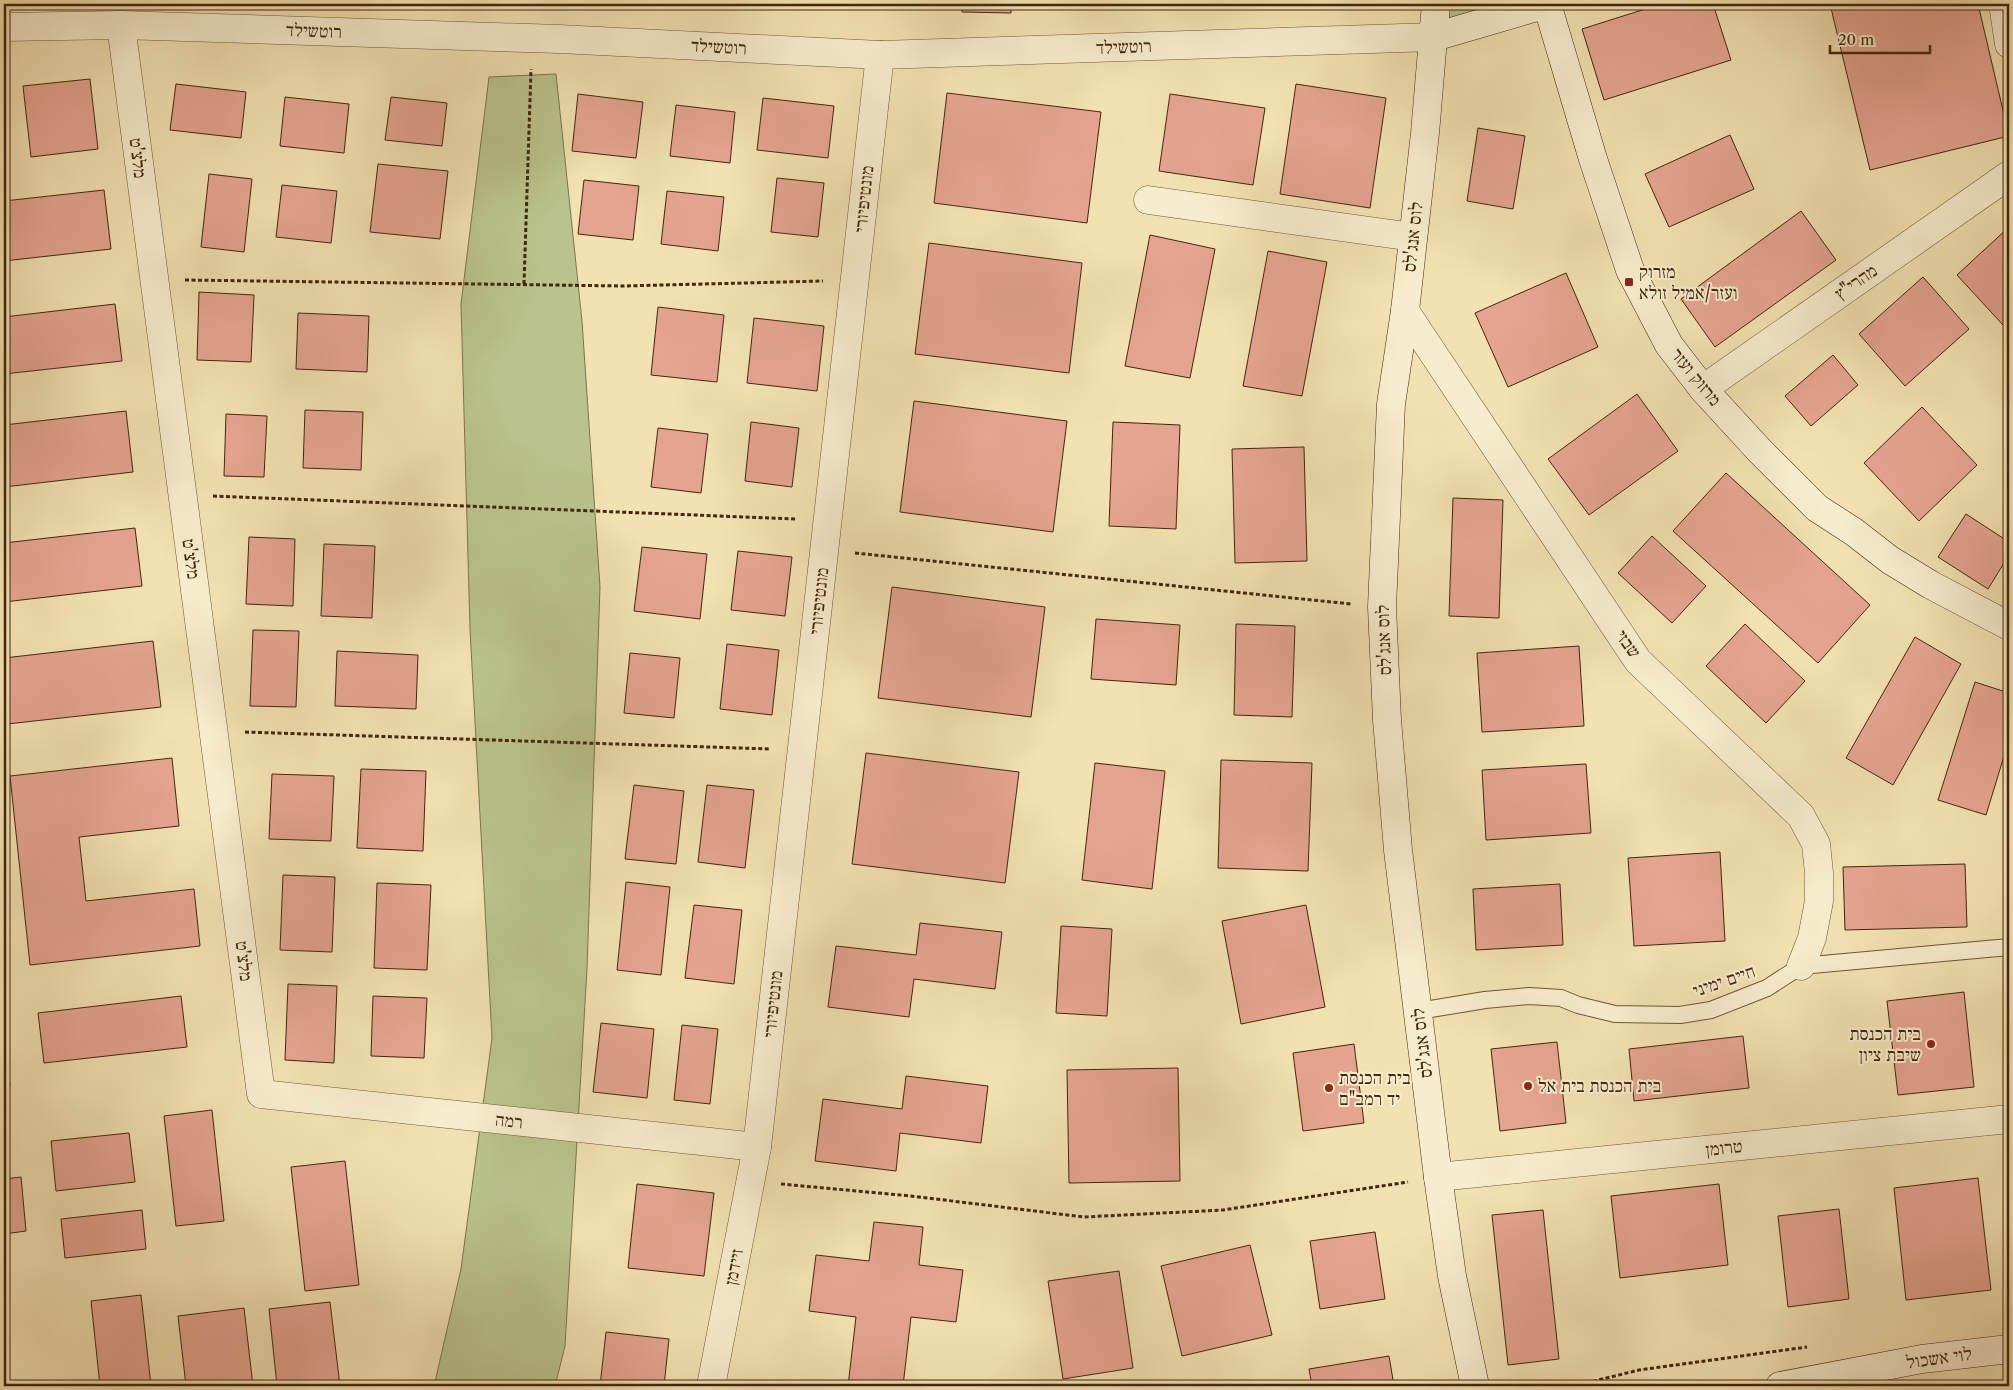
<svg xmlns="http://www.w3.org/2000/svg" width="2013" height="1390" font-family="'Libre Caslon Text','Frank Ruhl Libre',serif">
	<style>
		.green { fill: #bac38d; stroke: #7e744d }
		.building { fill: #e5a490; stroke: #43260d }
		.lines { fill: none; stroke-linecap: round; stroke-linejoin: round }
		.lane-casing { stroke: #6f5536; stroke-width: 18 }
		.street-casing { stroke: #6f5536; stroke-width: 29 }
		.secondary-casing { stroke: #43260d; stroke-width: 29 }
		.path { stroke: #43260d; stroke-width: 3; stroke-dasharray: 4 2.5; stroke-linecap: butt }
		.lane { stroke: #f7eccd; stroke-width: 16 }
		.street { stroke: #f7eccd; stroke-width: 28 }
		.secondary { stroke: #f7eccd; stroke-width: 28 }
		.poi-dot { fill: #8f2418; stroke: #f7eccd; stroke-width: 2 }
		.labels { text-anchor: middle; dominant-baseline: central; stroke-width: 4; stroke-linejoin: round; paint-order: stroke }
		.street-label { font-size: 18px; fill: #43260d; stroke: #f7eccd }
		.poi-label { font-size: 18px; fill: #43260d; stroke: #f7eccd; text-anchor: start }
	</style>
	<rect width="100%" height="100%" fill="#f2e1b2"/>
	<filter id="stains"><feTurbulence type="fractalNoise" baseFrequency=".004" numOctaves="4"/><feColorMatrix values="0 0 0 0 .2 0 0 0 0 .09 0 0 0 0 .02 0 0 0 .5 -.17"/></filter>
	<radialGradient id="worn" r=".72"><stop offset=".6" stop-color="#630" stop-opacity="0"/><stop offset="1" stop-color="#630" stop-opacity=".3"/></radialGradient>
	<g class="green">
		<polygon points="1436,4 1547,4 1434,37"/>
		<polygon points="556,74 582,321 600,587 587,969 565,1346 555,1386 434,1386 461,1269 492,1038 470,629 461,304 489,77"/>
	</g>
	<g class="building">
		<polygon points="962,4 1011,4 1011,13 962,12"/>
		<rect x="1079" y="4" width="59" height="5"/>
		<polygon points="1661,4 1713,4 1731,60 1604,100 1582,29"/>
		<polygon points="1830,4 1978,4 2009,136 1870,170"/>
		<polygon points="90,79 98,149 31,157 23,86"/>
		<polygon points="176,84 246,92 241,138 170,130"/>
		<polygon points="1296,84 1386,98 1370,208 1280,194"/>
		<polygon points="947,93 1101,112 1087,223 934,203"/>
		<polygon points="578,94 643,102 636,158 572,151"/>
		<polygon points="1170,94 1265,108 1253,185 1159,171"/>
		<polygon points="285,97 349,104 344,153 280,146"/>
		<polygon points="391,97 447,103 442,146 385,140"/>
		<polygon points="763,98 834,106 828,158 757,150"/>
		<polygon points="676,105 735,112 730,163 670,156"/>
		<polygon points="1478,128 1525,136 1513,209 1467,201"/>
		<polygon points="1730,135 1754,189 1669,227 1645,174"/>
		<polygon points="378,164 448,171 440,239 370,232"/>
		<polygon points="209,174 252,179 244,252 201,247"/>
		<polygon points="777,178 824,183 818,237 771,232"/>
		<polygon points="584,180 639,186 633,240 578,234"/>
		<polygon points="282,185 337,191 331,243 276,237"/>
		<polygon points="104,190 111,249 4,261 4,201"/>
		<polygon points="667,191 724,197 718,251 661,244"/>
		<polygon points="1801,211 1836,260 1715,347 1681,299"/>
		<polygon points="2009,227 2009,319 2003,325 1957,275"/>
		<polygon points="1150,235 1215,249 1190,378 1125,366"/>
		<polygon points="929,243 1082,263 1069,373 915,354"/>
		<polygon points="1268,251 1327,262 1302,396 1243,386"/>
		<polygon points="1566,273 1598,347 1508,387 1475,313"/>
		<polygon points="1923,277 1969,329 1905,386 1859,334"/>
		<polygon points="199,292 254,295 251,362 197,360"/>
		<polygon points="115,304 122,361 4,374 4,317"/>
		<polygon points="658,307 724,315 717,382 651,375"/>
		<polygon points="298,313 369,316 367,372 296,369"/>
		<polygon points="754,318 824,326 817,391 747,383"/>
		<polygon points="1833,355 1858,385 1811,426 1785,396"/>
		<polygon points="1637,394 1678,451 1589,515 1548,459"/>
		<polygon points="914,401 1067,421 1053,532 900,512"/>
		<polygon points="1922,407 1977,465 1919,521 1864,463"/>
		<polygon points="305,410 363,412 361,470 303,468"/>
		<polygon points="126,411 133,472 4,487 4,425"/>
		<polygon points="226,414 267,416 264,477 224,476"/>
		<polygon points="751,422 799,428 792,487 745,481"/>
		<polygon points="1113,422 1180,425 1176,529 1109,526"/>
		<polygon points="658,428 708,434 701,493 651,487"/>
		<polygon points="1304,447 1307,561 1235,563 1232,449"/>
		<polygon points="1726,473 1870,605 1818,663 1673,531"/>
		<polygon points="1453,498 1503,500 1499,618 1449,616"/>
		<polygon points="1966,514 2009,542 2009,555 1988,589 1938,557"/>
		<polygon points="135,528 142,586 4,602 4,543"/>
		<polygon points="1652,536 1706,586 1672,623 1618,573"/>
		<polygon points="249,537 295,539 293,606 246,604"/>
		<polygon points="324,544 375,546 372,618 321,616"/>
		<polygon points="642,547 707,554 700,619 634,611"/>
		<polygon points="738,551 792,557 785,616 731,610"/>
		<polygon points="892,587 1045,607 1031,717 878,698"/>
		<polygon points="1096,619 1180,625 1176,685 1091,679"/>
		<polygon points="1236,624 1295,626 1292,717 1234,715"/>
		<polygon points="1745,624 1805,681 1766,723 1706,666"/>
		<polygon points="253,630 299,631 296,707 250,706"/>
		<polygon points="1915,637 1961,664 1893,785 1846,758"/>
		<polygon points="153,641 161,707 7,724 4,693 4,658"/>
		<polygon points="727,644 779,650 772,715 720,709"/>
		<polygon points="1579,646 1584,726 1482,732 1477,653"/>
		<polygon points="337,651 418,655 416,709 335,706"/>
		<polygon points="630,653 680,658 674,718 624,713"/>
		<polygon points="1975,682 2009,693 2009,740 1986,815 1938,800"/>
		<polygon points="866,753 1019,772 1005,883 852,864"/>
		<polygon points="172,758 179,826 79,837 86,901 194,889 200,946 30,965 10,776"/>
		<polygon points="1221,760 1312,763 1308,871 1218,868"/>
		<polygon points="1095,763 1165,771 1152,889 1082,880"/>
		<polygon points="1586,764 1591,833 1486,840 1482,770"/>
		<polygon points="361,769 426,771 423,851 357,848"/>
		<polygon points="272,774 334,776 331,841 269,839"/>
		<polygon points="634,785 684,791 676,864 625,859"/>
		<polygon points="707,785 754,790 745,868 698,862"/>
		<polygon points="1720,852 1725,941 1634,946 1628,858"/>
		<polygon points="1965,864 1967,927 1845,930 1843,867"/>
		<polygon points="283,875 335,877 332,952 280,950"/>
		<polygon points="626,882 670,887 661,975 617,970"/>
		<polygon points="377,883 431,885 427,970 374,968"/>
		<polygon points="1560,884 1563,945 1476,950 1473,889"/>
		<polygon points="694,905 742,910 734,984 685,978"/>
		<polygon points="1306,905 1325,1007 1241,1024 1222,921"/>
		<polygon points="920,923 1002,932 995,989 914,979 909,1017 828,1007 836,946 916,955"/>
		<polygon points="1061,926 1112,929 1107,1016 1056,1013"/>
		<polygon points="288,984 337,986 334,1063 285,1060"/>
		<polygon points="1964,992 1974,1087 1898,1095 1887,1001"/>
		<polygon points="181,996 187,1047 44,1063 38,1013"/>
		<polygon points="373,996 427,998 424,1058 371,1056"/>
		<polygon points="601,1023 654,1029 647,1098 593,1092"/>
		<polygon points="682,1025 718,1029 710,1104 674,1100"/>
		<polygon points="4,1029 10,1086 4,1087"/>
		<polygon points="1743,1036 1749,1088 1634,1101 1629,1049"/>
		<polygon points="1557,1042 1566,1123 1500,1131 1491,1049"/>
		<polygon points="1354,1044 1364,1123 1303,1131 1293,1053"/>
		<polygon points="1178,1068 1180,1181 1069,1183 1067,1070"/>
		<polygon points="906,1076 988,1086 981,1143 900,1133 896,1171 815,1161 823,1099 902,1109"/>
		<polygon points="212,1110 224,1221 176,1226 164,1116"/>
		<polygon points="129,1133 135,1182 56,1191 51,1141"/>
		<polygon points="345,1161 359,1285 305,1291 291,1167"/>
		<polygon points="21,1177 26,1231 4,1234 4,1179"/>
		<polygon points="1978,1178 1991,1290 1906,1300 1894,1188"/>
		<polygon points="637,1184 714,1193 704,1276 628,1268"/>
		<polygon points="1719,1184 1728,1265 1620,1278 1611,1196"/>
		<polygon points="1839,1209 1849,1299 1788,1307 1778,1216"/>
		<polygon points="142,1210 146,1249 65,1258 61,1219"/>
		<polygon points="1543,1210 1559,1359 1508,1365 1492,1215"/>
		<polygon points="874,1222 923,1227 919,1265 963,1270 956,1322 911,1317 903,1386 848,1386 856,1317 809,1311 816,1255 869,1261"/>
		<polygon points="1375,1232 1385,1299 1320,1309 1310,1241"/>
		<polygon points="1250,1245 1272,1335 1182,1356 1161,1266"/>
		<polygon points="1119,1271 1133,1368 1063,1379 1048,1281"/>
		<polygon points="141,1295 151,1386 100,1386 91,1301"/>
		<polygon points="330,1302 340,1386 277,1386 269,1309"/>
		<polygon points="244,1308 253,1386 186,1386 178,1316"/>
		<polygon points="606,1332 669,1339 664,1386 600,1386"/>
		<polygon points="1389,1356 1394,1386 1312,1386 1309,1369"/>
		<polygon points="798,1382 833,1386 798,1386"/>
	</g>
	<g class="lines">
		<g class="lane-casing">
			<polyline id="lane" points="1419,1011 1485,1000 1529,996 1561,998 1578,1005 1615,1014 1680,1015 1711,1010 1767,988 1801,966 2009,947"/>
		</g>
		<g class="street-casing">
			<g id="street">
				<polyline points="2003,4 2009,44"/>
				<polyline points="121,25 261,1094 757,1147"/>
				<polyline points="4,27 121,25 559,39 880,55 1434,37"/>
				<polyline points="1148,200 1413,237"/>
				<polyline points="1405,311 1638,661 1801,816 1816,844 1819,873 1819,901 1812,938 1801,966"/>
				<polyline points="1703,389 2009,175"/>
				<polyline points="1438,1177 2009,1119"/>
				<polyline points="711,1386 757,1147 880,55"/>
			</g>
		</g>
		<g class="secondary-casing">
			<g id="secondary">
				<polyline points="1436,4 1425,133 1405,311 1391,404 1382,607 1387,720 1398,850 1438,1177 1452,1276 1475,1386"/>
				<polyline points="1547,4 1593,159 1630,270 1669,345 1703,389 1759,450 1817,508 1854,532 1890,560 1931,585 2009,626"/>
				<polyline points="1434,37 1547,4"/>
				<polyline points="1780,1386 1922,1359 2009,1349"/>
			</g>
		</g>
		<g class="path">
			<polyline points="185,280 624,286 823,281"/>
			<polyline points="524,284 531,69"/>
			<polyline points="213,496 796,519"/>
			<polyline points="855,553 1351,604"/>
			<polyline points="245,732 771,749"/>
			<polyline points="781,1184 911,1196 1084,1217 1223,1210 1408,1182"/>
			<polyline points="1574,1386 1639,1370 1807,1347"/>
		</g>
		<use href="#lane" class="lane"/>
		<use href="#street" class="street"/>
		<use href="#secondary" class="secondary"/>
	</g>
	<g class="poi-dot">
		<rect x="1624" y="277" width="10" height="10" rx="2.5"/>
		<circle cx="1931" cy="1044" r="5"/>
		<circle cx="1528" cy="1086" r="5"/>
		<circle cx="1329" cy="1088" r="5"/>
	</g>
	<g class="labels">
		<g class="street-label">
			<text transform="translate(314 31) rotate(2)">רוטשילד</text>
			<text transform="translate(719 47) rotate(3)">רוטשילד</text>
			<text transform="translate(1124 47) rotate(-2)">רוטשילד</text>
			<text transform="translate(138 158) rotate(83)">מלצ'ט</text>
			<text transform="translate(864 199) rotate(-84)">מונטיפיורי</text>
			<text transform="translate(1413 237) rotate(-84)">לוס אנג'לס</text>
			<text transform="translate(1856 282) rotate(-35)">מהרי"ץ</text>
			<text transform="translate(1696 377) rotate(51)">מרזוק ועזר</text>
			<text transform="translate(191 559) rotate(82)">מלצ'ט</text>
			<text transform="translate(819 601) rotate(-84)">מונטיפיורי</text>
			<text transform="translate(1384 640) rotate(-92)">לוס אנג'לס</text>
			<text transform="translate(1628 644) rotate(55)">שבזי</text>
			<text transform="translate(244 961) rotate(83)">מלצ'ט</text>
			<text transform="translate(1724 981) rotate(-19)">חיים ימיני</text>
			<text transform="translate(773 1004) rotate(-84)">מונטיפיורי</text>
			<text transform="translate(1422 1043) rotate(-97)">לוס אנג'לס</text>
			<text transform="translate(509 1121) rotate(6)">רמה</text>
			<text transform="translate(1724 1148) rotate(-6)">טרומן</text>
			<text transform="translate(734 1267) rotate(-79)">זיידמן</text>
			<text transform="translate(1939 1358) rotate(-8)">לוי אשכול</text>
		</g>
		<g class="poi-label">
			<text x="1639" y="272">מזרוק<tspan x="1639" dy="21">ועזר/אמיל זולא</tspan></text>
			<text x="1921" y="1034" text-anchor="end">בית הכנסת<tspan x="1921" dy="21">שיבת ציון</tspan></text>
			<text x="1339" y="1078">בית הכנסת<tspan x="1339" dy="21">יד רמב"ם</tspan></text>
			<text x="1538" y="1086">בית הכנסת בית אל</text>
		</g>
	</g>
	<rect width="2013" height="1390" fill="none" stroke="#f2e1b2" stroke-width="20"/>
	<rect x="5" y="5" width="2003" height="1380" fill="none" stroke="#43260d" stroke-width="2.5"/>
	<rect x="10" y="10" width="1993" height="1370" fill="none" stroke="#43260d"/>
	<path d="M1830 45v8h100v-8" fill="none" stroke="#43260d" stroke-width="2.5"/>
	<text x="1838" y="45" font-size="15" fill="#43260d" stroke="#f7eccd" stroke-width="4" paint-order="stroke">20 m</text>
	<rect width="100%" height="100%" filter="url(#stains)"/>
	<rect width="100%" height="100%" fill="url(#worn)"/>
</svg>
